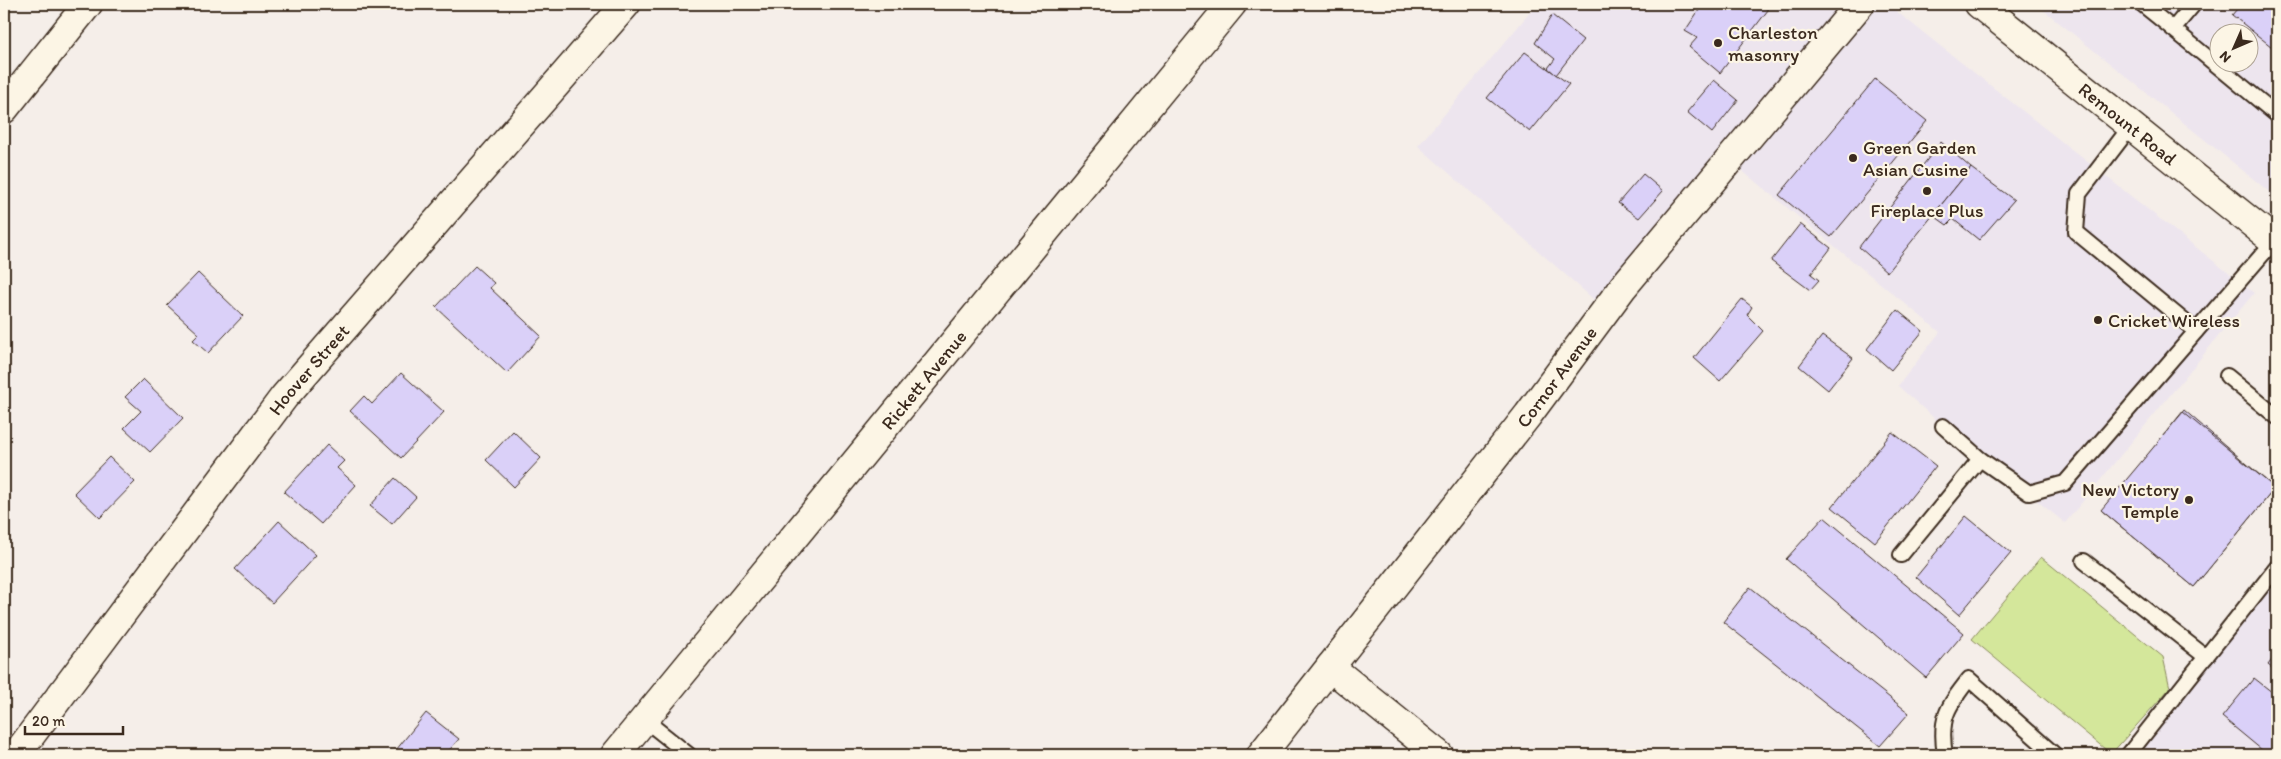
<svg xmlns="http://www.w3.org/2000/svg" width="2281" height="759" font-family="Itim,sans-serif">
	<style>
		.built { fill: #ede5ee; fill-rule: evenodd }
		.green { fill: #d4e79b; stroke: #88885c }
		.building { fill: #dad0f8; stroke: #3b2a1e }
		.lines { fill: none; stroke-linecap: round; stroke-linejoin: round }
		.service-casing { stroke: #3b2a1e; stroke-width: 18 }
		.minor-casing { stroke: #3b2a1e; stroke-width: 31 }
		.secondary-casing { stroke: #3b2a1e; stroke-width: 31 }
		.service { stroke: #fcf5e5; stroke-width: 14 }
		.minor { stroke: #fcf5e5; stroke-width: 28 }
		.secondary { stroke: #fcf5e5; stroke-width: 28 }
		.poi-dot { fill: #3b2a1e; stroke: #fcf5e5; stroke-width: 2 }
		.labels { text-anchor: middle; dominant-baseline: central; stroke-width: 4.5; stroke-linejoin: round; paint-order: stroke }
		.poi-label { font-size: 19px; fill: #3b2a1e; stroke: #fcf5e5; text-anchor: start }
		.street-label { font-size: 19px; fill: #3b2a1e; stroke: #fcf5e5 }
	</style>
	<rect width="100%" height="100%" fill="#f5eee9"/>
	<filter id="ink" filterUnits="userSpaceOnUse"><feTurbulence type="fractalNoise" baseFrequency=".02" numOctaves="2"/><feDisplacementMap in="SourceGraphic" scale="10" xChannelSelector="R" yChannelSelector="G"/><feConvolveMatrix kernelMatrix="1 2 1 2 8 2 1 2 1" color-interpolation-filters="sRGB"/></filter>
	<g filter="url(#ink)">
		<g class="built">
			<polygon points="1537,4 1887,4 2254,293 2065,523 1943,426 1898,386 1940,332 1730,161 1606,310 1418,146"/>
			<path d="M2036,4H2277V198ZM2218,32H2248V62H2218Z"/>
			<polygon points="2277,567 2277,755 2128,755"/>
		</g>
		<polygon class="green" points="2041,557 2163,657 2170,688 2111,754 1972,639"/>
		<g class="building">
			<polygon points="1703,4 1760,4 1768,10 1720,73 1689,47 1697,38 1685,31"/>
			<polygon points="2241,4 2277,4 2277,51 2232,15"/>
			<polygon points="1552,15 1583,40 1556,75 1548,68 1555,59 1535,43"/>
			<polygon points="1525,52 1569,84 1530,132 1487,98"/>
			<polygon points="1875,79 1927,121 1831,237 1779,195"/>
			<polygon points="1714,80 1738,100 1712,133 1687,112"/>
			<polygon points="1941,142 1971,168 1887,272 1859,247"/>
			<polygon points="1971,168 2014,200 1979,240 1953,219 1947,225 1933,215"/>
			<polygon points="1643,174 1663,191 1639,218 1618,203"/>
			<polygon points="1800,224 1831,248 1811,274 1819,280 1810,290 1771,261"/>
			<polygon points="475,266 494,283 490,288 541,336 507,373 436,307"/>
			<polygon points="198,273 243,316 208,353 193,340 199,334 167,305"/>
			<polygon points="1742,299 1752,307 1747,315 1763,331 1720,381 1694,358"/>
			<polygon points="1897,310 1923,331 1891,370 1867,349"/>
			<polygon points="1822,336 1853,358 1828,390 1799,366"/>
			<polygon points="401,373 444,412 401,458 350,411 364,396 372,404"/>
			<polygon points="143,379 183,418 150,452 124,428 141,411 125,397"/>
			<polygon points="2184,410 2275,488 2194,587 2102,511"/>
			<polygon points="2183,412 2275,488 2194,587 2101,510"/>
			<polygon points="513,431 541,458 514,487 486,460"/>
			<polygon points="1892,432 1936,466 1875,542 1832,507"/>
			<polygon points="327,445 344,461 337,468 356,485 321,524 284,492"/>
			<polygon points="109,457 135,482 100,518 74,493"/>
			<polygon points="395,478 416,497 392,524 370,506"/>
			<polygon points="1966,516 2011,553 1959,615 1916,577"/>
			<polygon points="1824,517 1964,633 1926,678 1786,559"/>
			<polygon points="279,521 316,555 272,603 235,569"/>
			<polygon points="1750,587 1909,713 1880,746 1723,622"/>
			<polygon points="2277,653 2277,672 2268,665"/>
			<polygon points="2254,678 2277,696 2277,755 2268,755 2222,717"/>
			<polygon points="426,713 459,739 445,755 392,755"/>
		</g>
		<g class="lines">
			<g class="service-casing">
				<g id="service">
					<polyline points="2142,4 2173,29 2194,4"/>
					<polyline points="2173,29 2277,115"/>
					<polyline points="2131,126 2079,194 2076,232 2196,331"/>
					<polyline points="2227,376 2277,417"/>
					<polyline points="1943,426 1980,459 2029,493 2065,483 2274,241"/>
					<polyline points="1901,555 1980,459"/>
					<polyline points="2084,561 2206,657"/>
					<polyline points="645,720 689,755"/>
					<path d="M1945,755C1939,719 1947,707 1969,679L2055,755"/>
					<polyline points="2128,755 2277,567"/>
				</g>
			</g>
			<g class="minor-casing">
				<g id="minor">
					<polyline points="4,109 88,4"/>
					<polyline points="1330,667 1439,755"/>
					<path id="s1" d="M16,755L284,397L626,4"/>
					<path id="s2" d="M615,755L1232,4"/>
					<path id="s3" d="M1261,755L1528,415L1623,287L1860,4"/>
				</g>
			</g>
			<g class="secondary-casing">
				<g id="secondary">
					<path id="s4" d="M1979,4L2277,243"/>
				</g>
			</g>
			<use href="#service" class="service"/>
			<use href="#minor" class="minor"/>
			<use href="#secondary" class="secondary"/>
		</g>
	</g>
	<g class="poi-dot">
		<circle cx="1718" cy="43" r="5"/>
		<circle cx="1853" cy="158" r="5"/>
		<circle cx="1927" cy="191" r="5"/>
		<circle cx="2098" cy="320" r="5"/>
		<circle cx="2189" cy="500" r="5"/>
	</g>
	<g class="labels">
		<g class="poi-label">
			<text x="1728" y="32">Charleston<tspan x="1728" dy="22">masonry</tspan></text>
			<text x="1863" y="147">Green Garden<tspan x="1863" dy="22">Asian Cusine</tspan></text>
			<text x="1927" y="210" text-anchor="middle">Fireplace Plus</text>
			<text x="2108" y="320">Cricket Wireless</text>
			<text x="2179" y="489" text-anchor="end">New Victory<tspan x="2179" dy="22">Temple</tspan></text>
		</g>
		<g class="street-label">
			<text stroke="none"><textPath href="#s4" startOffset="191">Remount Road</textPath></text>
			<text stroke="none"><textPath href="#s1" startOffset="484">Hoover Street</textPath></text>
			<text stroke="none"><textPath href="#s3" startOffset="480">Cornor Avenue</textPath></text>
			<text stroke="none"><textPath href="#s2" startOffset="486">Rickett Avenue</textPath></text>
		</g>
	</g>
	<rect width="2281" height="759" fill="none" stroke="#fcf5e5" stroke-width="20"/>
	<rect x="10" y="10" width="2261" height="739" fill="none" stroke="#3b2a1e" stroke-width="2" filter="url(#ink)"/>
	<g transform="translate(2234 48) rotate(225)"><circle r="24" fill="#fcf5e5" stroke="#afa495"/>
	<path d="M0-4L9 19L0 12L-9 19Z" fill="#3b2a1e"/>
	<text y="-8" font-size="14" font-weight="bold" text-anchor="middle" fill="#3b2a1e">N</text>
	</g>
	<path d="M25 726v8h98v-8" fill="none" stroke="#3b2a1e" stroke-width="2.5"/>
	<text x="32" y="726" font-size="15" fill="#3b2a1e" stroke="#fcf5e5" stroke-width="4" paint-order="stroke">20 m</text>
</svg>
